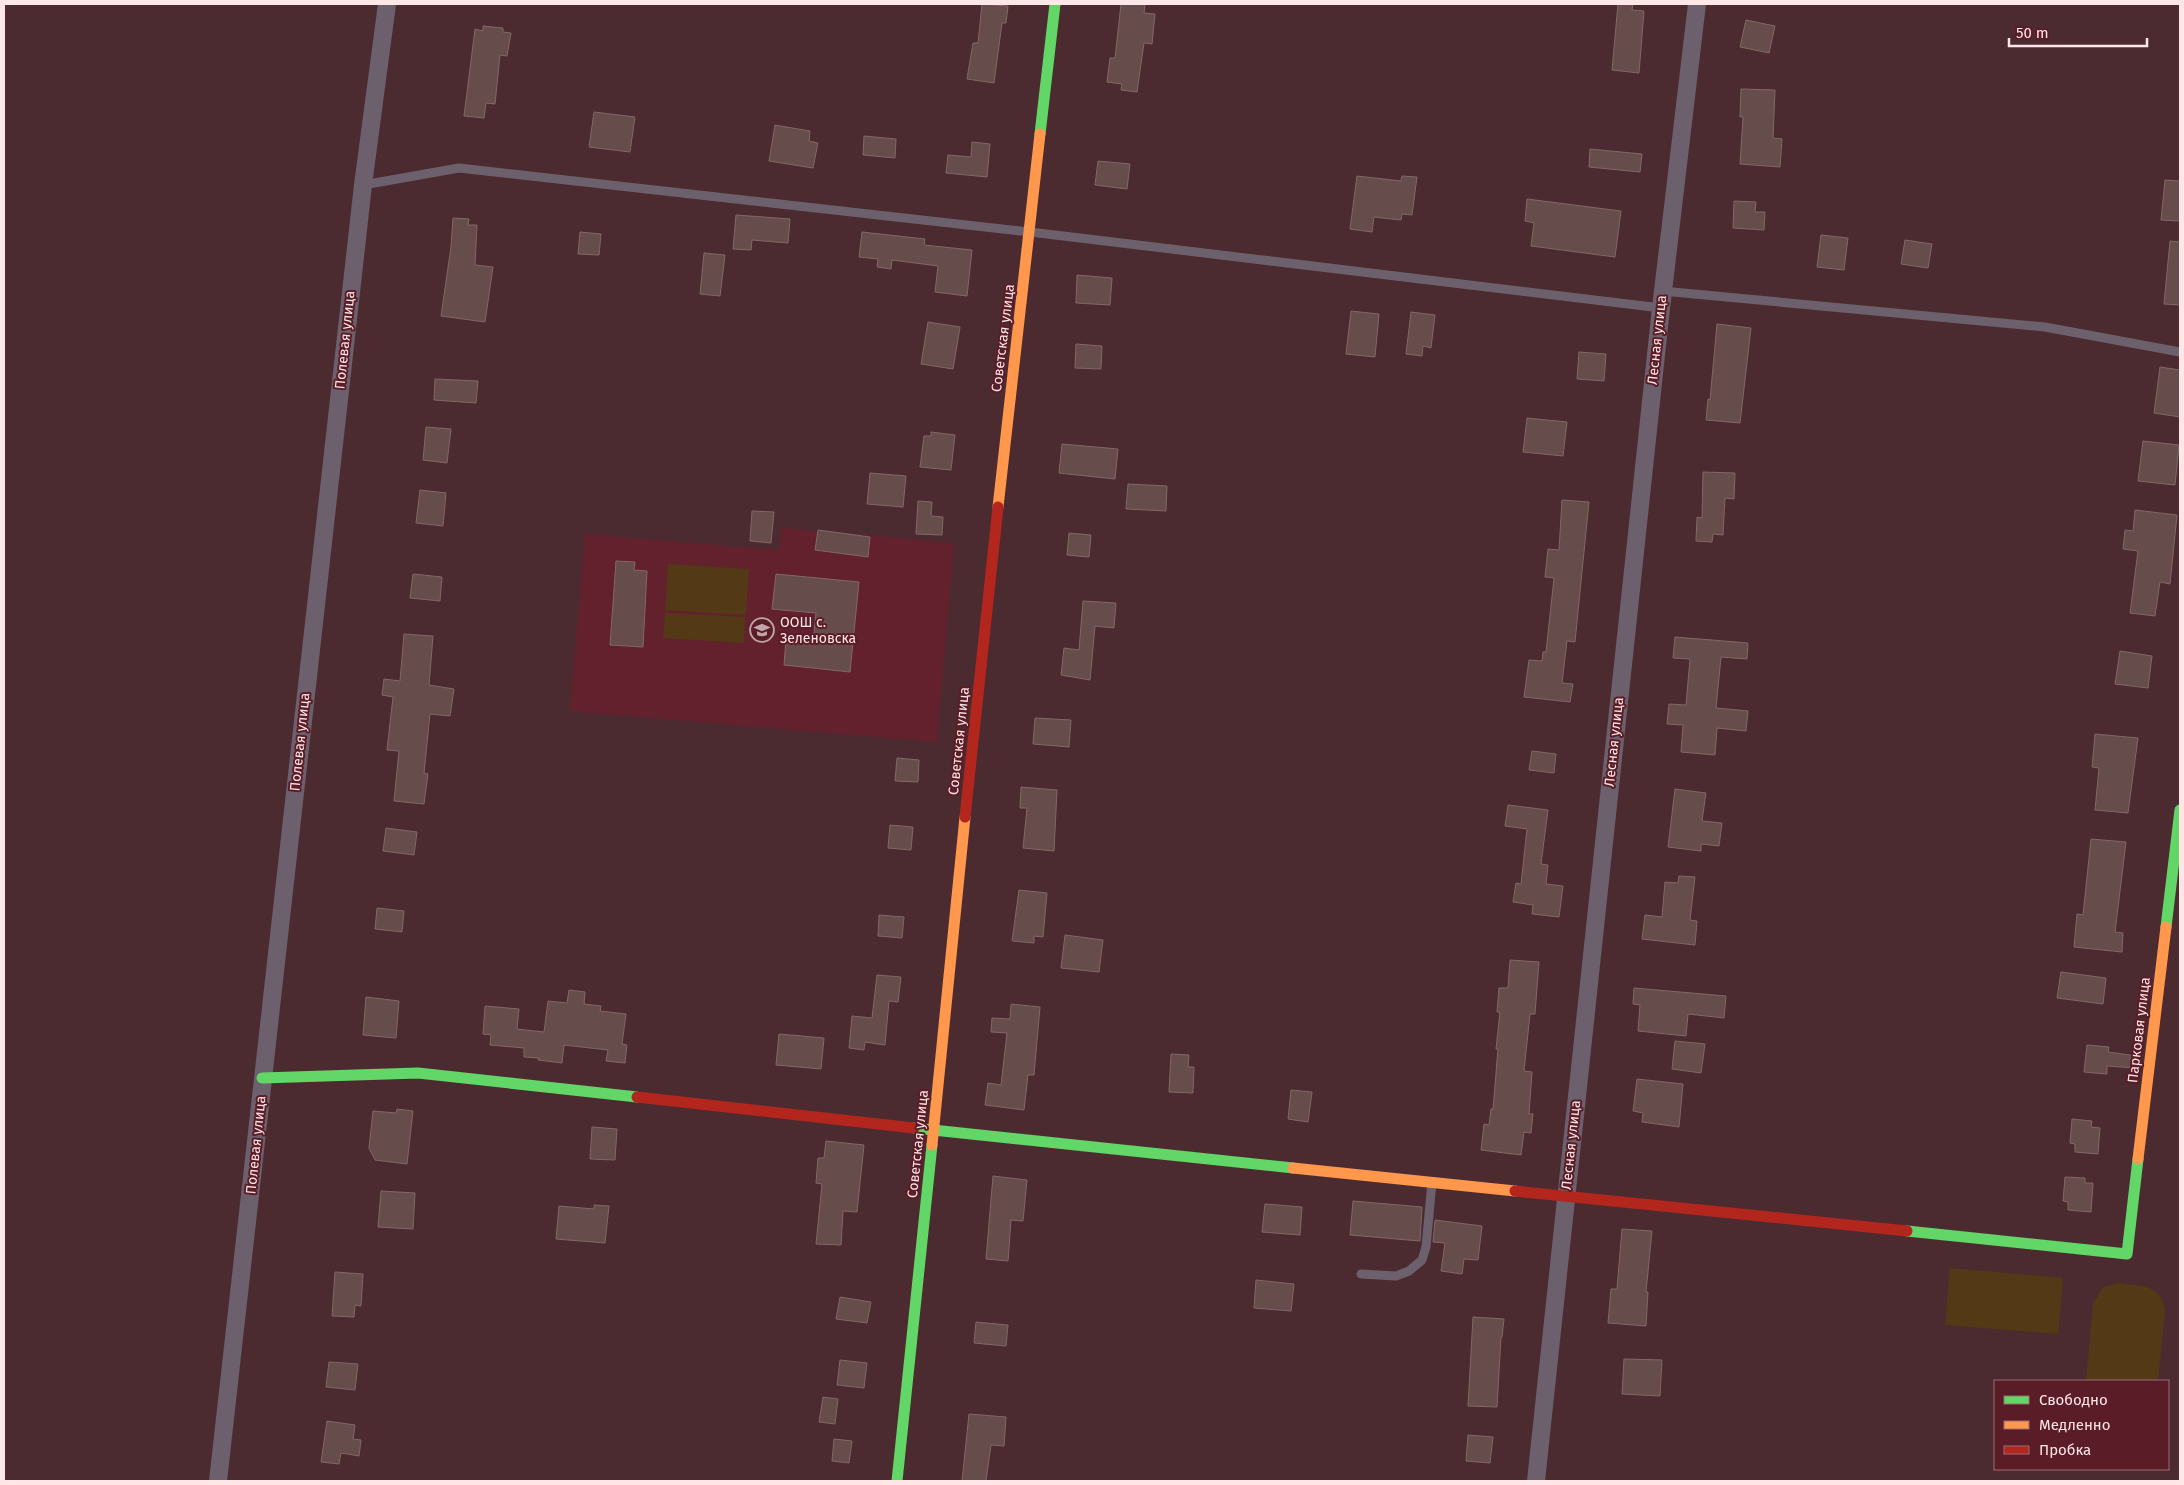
<svg xmlns="http://www.w3.org/2000/svg" width="2184" height="1485" font-family="'Fira Sans',sans-serif">
	<style>
		.built { fill: #62212d }
		.green { fill: #543917 }
		.building { fill: #674c4c; stroke: #836766 }
		.lines { fill: none; stroke-linecap: round; stroke-linejoin: round }
		.lane { stroke: #6c606c; stroke-width: 9 }
		.street { stroke: #6c606c; stroke-width: 18 }
		.fast { stroke: #63d668; stroke-width: 11 }
		.slow { stroke: #ff974d; stroke-width: 11 }
		.jam { stroke: #b3261e; stroke-width: 11 }
		.labels { text-anchor: middle; dominant-baseline: central; stroke-width: 4; stroke-linejoin: round; paint-order: stroke }
		.street-label { font-size: 14px; fill: #ffe6e7; stroke: #5a1d27 }
		.poi-label { font-size: 14px; fill: #ffe6e7; stroke: #5a1d27; text-anchor: start }
	</style>
	<rect width="100%" height="100%" fill="#4c2b30"/>
	<polygon class="built" points="782,528 954,543 937,742 570,711 585,534 779,550"/>
	<g class="green">
		<polygon points="668,564 749,569 746,615 665,610"/>
		<polygon points="665,613 745,617 744,643 663,638"/>
		<polygon points="1950,1268 2063,1278 2058,1334 1945,1325"/>
		<path d="M2119,1283C2141,1286 2162,1284 2165,1311L2158,1381H2086L2093,1304L2103,1287Z"/>
	</g>
	<g class="building">
		<polygon points="982,4 1008,6 1006,23 1002,23 994,83 967,79 973,43 978,43"/>
		<polygon points="1121,4 1145,4 1144,13 1155,14 1152,44 1144,43 1137,92 1121,90 1122,84 1107,82 1110,58 1115,58"/>
		<polygon points="1618,4 1633,4 1632,10 1644,11 1639,73 1612,70"/>
		<polygon points="1746,20 1775,26 1769,53 1740,47"/>
		<polygon points="483,26 503,28 503,32 511,33 507,56 500,55 495,104 486,103 484,118 464,116 475,29 483,31"/>
		<polygon points="1741,89 1775,90 1773,138 1782,139 1780,167 1740,164 1743,117 1740,117"/>
		<polygon points="594,112 635,117 630,152 589,147"/>
		<polygon points="775,125 810,131 809,141 818,143 813,168 769,161"/>
		<polygon points="864,136 896,139 895,158 863,155"/>
		<polygon points="972,142 990,144 987,177 946,173 948,155 971,157"/>
		<polygon points="1590,149 1642,154 1640,172 1589,167"/>
		<polygon points="1098,161 1130,164 1127,189 1095,185"/>
		<polygon points="1357,176 1401,181 1402,176 1417,177 1412,215 1402,214 1401,220 1374,217 1372,232 1350,229"/>
		<polygon points="2165,180 2180,181 2180,221 2161,220"/>
		<polygon points="1527,199 1621,211 1615,257 1531,246 1534,223 1525,221"/>
		<polygon points="1734,201 1756,202 1755,212 1765,212 1764,230 1733,228"/>
		<polygon points="736,215 790,219 788,243 752,240 751,250 733,249"/>
		<polygon points="453,218 469,219 468,225 477,225 475,265 493,267 485,322 441,316 451,247"/>
		<polygon points="580,232 601,234 599,255 578,254"/>
		<polygon points="862,232 925,239 924,245 972,250 967,296 935,292 938,266 892,260 891,269 877,267 878,259 859,257"/>
		<polygon points="1821,235 1848,238 1844,270 1817,267"/>
		<polygon points="1905,240 1932,244 1928,268 1901,264"/>
		<polygon points="2170,241 2180,242 2180,305 2164,304"/>
		<polygon points="704,253 725,255 720,296 700,294"/>
		<polygon points="1077,275 1112,278 1110,305 1076,303"/>
		<polygon points="1351,311 1379,314 1375,357 1346,354"/>
		<polygon points="1411,312 1435,315 1431,348 1423,346 1422,356 1406,354"/>
		<polygon points="928,322 960,327 953,369 921,364"/>
		<polygon points="1717,324 1751,328 1740,423 1706,420 1708,399 1710,400"/>
		<polygon points="1076,344 1102,346 1101,369 1075,368"/>
		<polygon points="1579,352 1606,354 1604,381 1577,379"/>
		<polygon points="2160,367 2180,370 2180,417 2154,413"/>
		<polygon points="435,379 478,381 476,403 434,400"/>
		<polygon points="1527,418 1567,422 1563,456 1523,452"/>
		<polygon points="426,427 451,429 447,463 423,460"/>
		<polygon points="931,432 955,435 951,470 920,467 924,436 931,436"/>
		<polygon points="2143,441 2179,445 2175,485 2138,481"/>
		<polygon points="1062,444 1118,449 1115,479 1059,473"/>
		<polygon points="1703,472 1735,473 1734,499 1725,498 1723,535 1713,534 1712,542 1696,541 1697,517 1702,518"/>
		<polygon points="870,473 906,476 903,507 867,504"/>
		<polygon points="1128,484 1167,486 1166,511 1126,509"/>
		<polygon points="420,490 446,493 443,526 416,523"/>
		<polygon points="1562,500 1589,502 1575,642 1567,641 1562,683 1573,684 1570,702 1524,697 1529,660 1542,661 1543,652 1546,652 1554,578 1545,577 1548,549 1559,550"/>
		<polygon points="918,501 932,502 931,516 943,517 942,535 916,534"/>
		<polygon points="2135,510 2177,515 2170,584 2160,582 2155,616 2130,613 2138,551 2123,549 2125,530 2133,531"/>
		<polygon points="752,511 774,512 771,543 750,541"/>
		<polygon points="818,530 870,537 868,557 815,550"/>
		<polygon points="1069,533 1091,535 1089,557 1067,555"/>
		<polygon points="616,561 635,562 634,570 647,571 643,647 610,645"/>
		<polygon points="413,574 442,577 440,601 410,598"/>
		<polygon points="776,574 859,582 850,672 784,665 786,639 813,642 816,613 772,609"/>
		<polygon points="1083,601 1116,603 1114,628 1095,626 1090,680 1061,675 1064,648 1079,650"/>
		<polygon points="404,634 433,636 429,685 454,689 450,716 430,714 424,773 428,774 424,804 394,801 399,751 387,750 393,697 382,695 384,679 400,681"/>
		<polygon points="1675,637 1748,643 1747,659 1721,657 1716,708 1748,711 1746,731 1717,728 1715,755 1681,752 1683,725 1667,724 1669,704 1686,705 1690,659 1673,658"/>
		<polygon points="2120,651 2152,656 2148,688 2115,684"/>
		<polygon points="1035,718 1071,720 1069,747 1033,744"/>
		<polygon points="2095,734 2138,738 2128,813 2095,810 2099,768 2092,767"/>
		<polygon points="1532,751 1556,754 1554,773 1529,770"/>
		<polygon points="897,758 919,760 918,782 895,781"/>
		<polygon points="1021,787 1057,790 1054,851 1023,848 1027,808 1020,808"/>
		<polygon points="1675,789 1706,793 1702,821 1722,823 1719,846 1701,844 1701,851 1668,847"/>
		<polygon points="1508,805 1548,810 1541,864 1548,865 1546,884 1563,886 1559,917 1532,914 1533,905 1513,902 1516,883 1521,884 1527,829 1505,826"/>
		<polygon points="890,825 913,827 911,850 888,848"/>
		<polygon points="386,828 417,832 414,855 383,851"/>
		<polygon points="2091,839 2126,842 2115,932 2123,933 2122,952 2074,947 2077,914 2083,915"/>
		<polygon points="1679,876 1695,877 1690,920 1697,921 1695,945 1642,939 1645,915 1662,917 1665,882 1678,883"/>
		<polygon points="1019,890 1047,893 1043,937 1034,936 1034,943 1012,941"/>
		<polygon points="377,908 404,911 402,932 375,929"/>
		<polygon points="879,915 904,917 902,938 878,936"/>
		<polygon points="1065,935 1103,940 1099,972 1061,968"/>
		<polygon points="1510,960 1539,962 1535,1014 1530,1014 1524,1071 1532,1072 1529,1114 1533,1114 1531,1133 1524,1132 1521,1155 1481,1150 1484,1124 1489,1125 1491,1109 1493,1109 1498,1049 1496,1049 1500,1012 1497,1012 1499,988 1508,988"/>
		<polygon points="2061,972 2106,978 2103,1004 2057,998"/>
		<polygon points="877,975 901,977 898,1002 889,1001 885,1045 865,1042 864,1050 849,1048 852,1016 872,1018"/>
		<polygon points="1634,988 1726,996 1724,1018 1688,1014 1686,1036 1638,1031 1640,1005 1633,1004"/>
		<polygon points="569,990 585,992 584,1004 601,1006 600,1011 626,1014 622,1044 627,1045 625,1063 606,1061 608,1050 564,1045 562,1063 538,1060 539,1058 524,1057 524,1048 490,1045 491,1035 483,1034 485,1006 519,1009 517,1029 544,1032 548,1001 567,1003"/>
		<polygon points="366,997 399,1001 396,1038 363,1035"/>
		<polygon points="1011,1004 1040,1007 1034,1075 1028,1075 1024,1110 985,1105 988,1083 1001,1085 1007,1033 991,1032 992,1018 1010,1019"/>
		<polygon points="779,1034 824,1038 821,1069 776,1065"/>
		<polygon points="1675,1041 1705,1044 1701,1073 1672,1069"/>
		<polygon points="2087,1045 2109,1047 2108,1052 2137,1056 2135,1068 2107,1066 2107,1074 2084,1072"/>
		<polygon points="1171,1054 1189,1055 1188,1067 1194,1067 1193,1093 1169,1092"/>
		<polygon points="1637,1079 1683,1084 1679,1127 1642,1122 1643,1113 1633,1111"/>
		<polygon points="1291,1090 1312,1092 1308,1122 1288,1119"/>
		<polygon points="397,1109 413,1111 407,1164 375,1160 369,1148 373,1111 396,1113"/>
		<polygon points="2072,1119 2092,1121 2091,1127 2100,1128 2098,1154 2075,1152 2075,1144 2070,1143"/>
		<polygon points="592,1127 617,1129 615,1160 590,1159"/>
		<polygon points="826,1141 864,1145 857,1212 843,1211 841,1245 816,1244 822,1184 816,1183 818,1158 824,1158"/>
		<polygon points="993,1176 1027,1180 1023,1221 1011,1220 1008,1261 986,1259"/>
		<polygon points="2065,1177 2085,1178 2085,1183 2093,1183 2091,1212 2068,1210 2068,1202 2063,1201"/>
		<polygon points="381,1191 415,1193 413,1229 378,1227"/>
		<polygon points="1353,1201 1422,1207 1420,1241 1350,1235"/>
		<polygon points="1265,1204 1302,1207 1300,1235 1262,1232"/>
		<polygon points="594,1205 609,1206 605,1243 556,1239 559,1206 594,1209"/>
		<polygon points="1435,1220 1482,1226 1478,1260 1464,1259 1462,1274 1441,1271 1445,1243 1433,1242"/>
		<polygon points="1622,1229 1652,1231 1646,1292 1648,1292 1646,1326 1608,1323 1611,1289 1617,1289"/>
		<polygon points="335,1272 363,1274 361,1306 355,1305 354,1317 332,1316"/>
		<polygon points="1256,1280 1294,1284 1291,1311 1254,1308"/>
		<polygon points="840,1297 871,1302 867,1323 836,1319"/>
		<polygon points="1473,1317 1504,1319 1502,1337 1501,1337 1497,1407 1468,1406"/>
		<polygon points="976,1322 1008,1325 1006,1346 974,1343"/>
		<polygon points="1624,1359 1662,1360 1660,1396 1622,1394"/>
		<polygon points="840,1360 867,1363 864,1388 837,1385"/>
		<polygon points="329,1362 358,1364 355,1390 326,1387"/>
		<polygon points="823,1397 838,1399 835,1424 819,1422"/>
		<polygon points="969,1414 1006,1417 1004,1446 991,1445 986,1481 962,1481"/>
		<polygon points="327,1421 355,1425 353,1439 361,1440 359,1456 341,1453 339,1464 321,1462"/>
		<polygon points="1468,1435 1493,1437 1490,1463 1466,1461"/>
		<polygon points="834,1439 852,1441 849,1463 832,1461"/>
	</g>
	<g class="lines">
		<g class="lane">
			<polyline points="363,185 459,168 1030,232 1661,308"/>
			<polyline points="1662,291 2045,327 2180,352"/>
			<polyline points="1361,1274 1396,1276 1409,1271 1422,1260 1426,1247 1432,1182"/>
		</g>
		<g class="street">
			<polyline points="218,1481 363,185 387,4"/>
			<polyline points="1536,1481 1661,308 1697,4"/>
		</g>
		<g class="fast">
			<polyline points="1040,134 1055,4"/>
			<polyline points="2166,927 2180,810"/>
			<polyline points="262,1078 418,1073 637,1097"/>
			<polyline points="914,1128 1293,1168"/>
			<polyline points="1907,1231 2127,1254 2138,1159"/>
			<polyline points="897,1481 932,1145"/>
		</g>
		<g class="slow">
			<polyline points="998,507 1040,134"/>
			<polyline points="932,1145 965,817"/>
			<polyline points="2138,1159 2166,927"/>
			<polyline points="1293,1168 1515,1191"/>
		</g>
		<g class="jam">
			<polyline points="965,817 998,507"/>
			<polyline points="637,1097 914,1128"/>
			<polyline points="1515,1191 1907,1231"/>
		</g>
	</g>
	<defs>
		<g id="school-ring" transform="scale(1.25)"><circle r="9.5" fill="#5a1d27" stroke="#c0a5a7" stroke-width="1.5"/><path d="M0-5L7-2L0 1L-7-2ZM-4 1L0 2.5L4 1V4Q0 6-4 4Z" fill="#c0a5a7"/></g>
	</defs>
	<g fill-rule="evenodd">
		<use href="#school-ring" x="762" y="630"/>
	</g>
	<g class="labels">
		<g class="street-label">
			<text transform="translate(1003 338) rotate(-83)">Советская улица</text>
			<text transform="translate(345 340) rotate(-84)">Полевая улица</text>
			<text transform="translate(1657 340) rotate(-84)">Лесная улица</text>
			<text transform="translate(959 741) rotate(-84)">Советская улица</text>
			<text transform="translate(300 742) rotate(-84)">Полевая улица</text>
			<text transform="translate(1614 742) rotate(-84)">Лесная улица</text>
			<text transform="translate(2139 1030) rotate(-83)">Парковая улица</text>
			<text transform="translate(918 1144) rotate(-84)">Советская улица</text>
			<text transform="translate(256 1145) rotate(-84)">Полевая улица</text>
			<text transform="translate(1571 1145) rotate(-84)">Лесная улица</text>
		</g>
		<g class="poi-label">
			<text x="780" y="622">ООШ с.<tspan x="780" dy="16">Зеленовска</tspan></text>
		</g>
	</g>
	<rect width="2184" height="1485" fill="none" stroke="#ffe6e7" stroke-width="10"/>
	<rect x="1994" y="1380" width="175" height="90" fill="#5a1d27" stroke="#9c6d74"/>
	<rect x="2004" y="1396" width="25" height="8" fill="#63d668" stroke="#9c6d74"/>
	<text x="2039" y="1405" font-size="15" fill="#ffe6e7">Свободно</text>
	<rect x="2004" y="1421" width="25" height="8" fill="#ff974d" stroke="#9c6d74"/>
	<text x="2039" y="1430" font-size="15" fill="#ffe6e7">Медленно</text>
	<rect x="2004" y="1446" width="25" height="8" fill="#b3261e" stroke="#9c6d74"/>
	<text x="2039" y="1455" font-size="15" fill="#ffe6e7">Пробка</text>
	<path d="M2009 38v8h138v-8" fill="none" stroke="#ffe6e7" stroke-width="2.5"/>
	<text x="2016" y="38" font-size="15" fill="#ffe6e7" stroke="#5a1d27" stroke-width="4" paint-order="stroke">50 m</text>
</svg>
